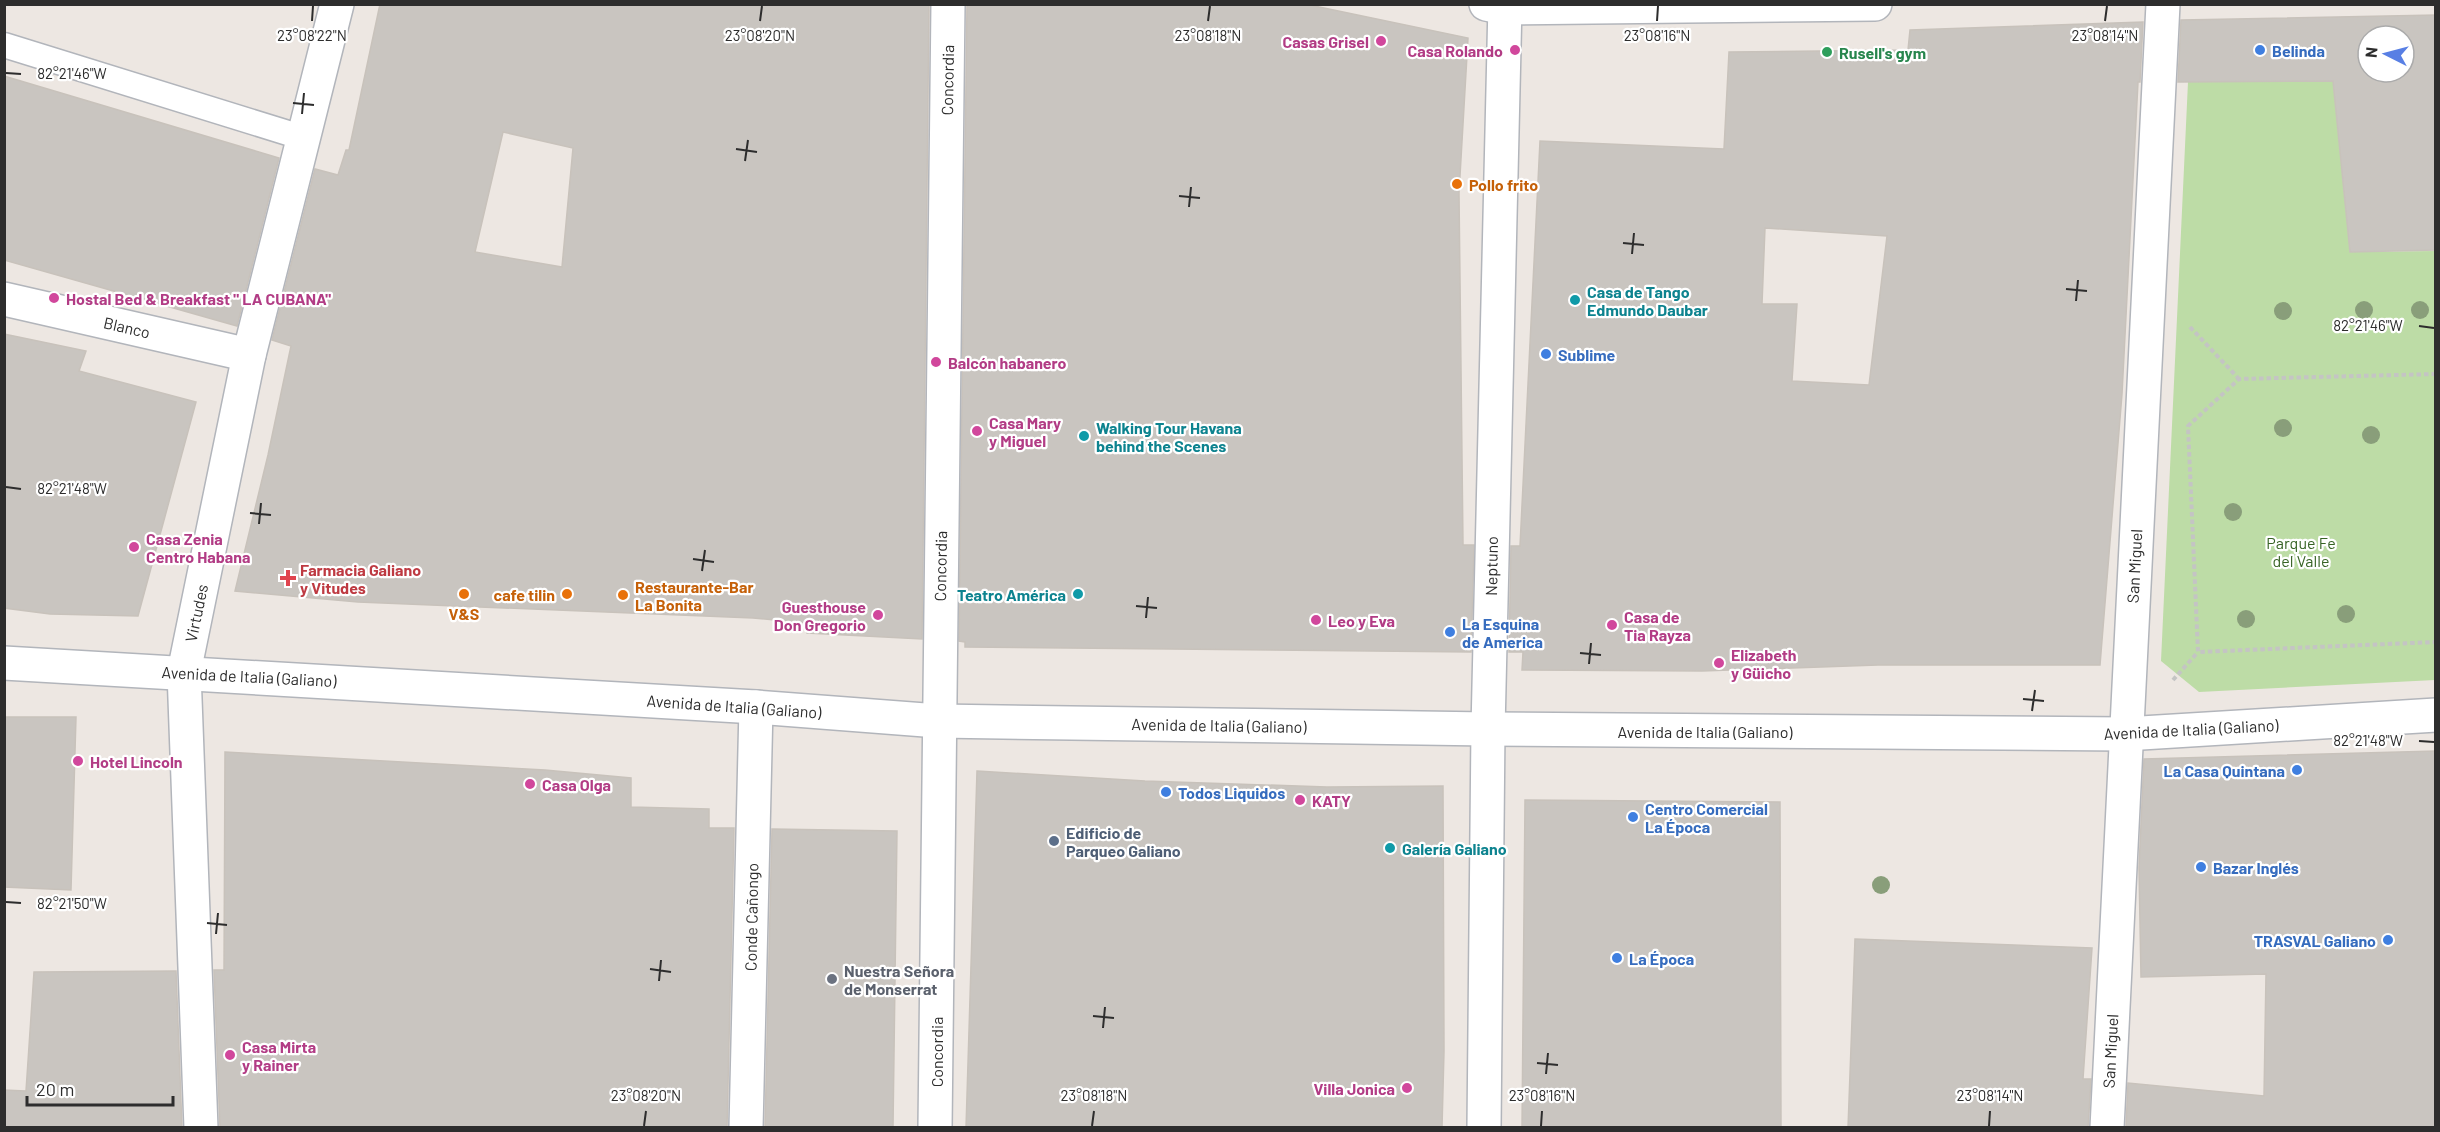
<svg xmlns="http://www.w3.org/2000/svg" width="2440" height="1132" font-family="Barlow,sans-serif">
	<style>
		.green { fill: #bddca6 }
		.building { fill: #c9c5c0; stroke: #c8c2bb; stroke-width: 1.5; fill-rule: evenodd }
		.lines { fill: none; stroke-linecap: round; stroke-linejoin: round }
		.lane-casing { stroke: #b2b5bb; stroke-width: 27 }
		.street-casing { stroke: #b2b5bb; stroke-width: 36 }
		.secondary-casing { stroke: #b2b5bb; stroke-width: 36 }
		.path { stroke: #c4c4c4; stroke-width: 4; stroke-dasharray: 4.5 3; stroke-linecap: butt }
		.lane { stroke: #fff; stroke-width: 24 }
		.street { stroke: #fff; stroke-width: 33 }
		.secondary { stroke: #fff; stroke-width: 33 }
		.tree { fill: #899e7a }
		.ticks { fill: none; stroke: #2d2d2d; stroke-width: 2 }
		.hotel-dot { fill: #d1479c; stroke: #fff; stroke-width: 2 }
		.shop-dot { fill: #3f7fe0; stroke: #fff; stroke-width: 2 }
		.leisure-dot { fill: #2e9e5b; stroke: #fff; stroke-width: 2 }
		.food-dot { fill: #e8710a; stroke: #fff; stroke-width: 2 }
		.culture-dot { fill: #0f9aa8; stroke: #fff; stroke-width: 2 }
		.health-dot { fill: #e0444e; stroke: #fff; stroke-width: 2 }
		.service-dot { fill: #5c6f8a; stroke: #fff; stroke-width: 2 }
		.worship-dot { fill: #6b7280; stroke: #fff; stroke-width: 2 }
		.labels { text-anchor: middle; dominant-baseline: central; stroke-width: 4.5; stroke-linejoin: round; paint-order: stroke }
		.hotel-label { font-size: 16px; font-weight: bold; fill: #b23c85; stroke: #fff; text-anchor: start }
		.shop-label { font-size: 16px; font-weight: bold; fill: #366cbe; stroke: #fff; text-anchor: start }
		.leisure-label { font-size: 16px; font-weight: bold; fill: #27864d; stroke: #fff; text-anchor: start }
		.street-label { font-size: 16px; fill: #2d2d2d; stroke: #fff }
		.food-label { font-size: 16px; font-weight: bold; fill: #c56008; stroke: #fff; text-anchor: start }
		.culture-label { font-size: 16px; font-weight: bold; fill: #0d838f; stroke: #fff; text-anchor: start }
		.park-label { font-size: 16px; fill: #376325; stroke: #fff }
		.health-label { font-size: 16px; font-weight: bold; fill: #be3a42; stroke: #fff; text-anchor: start }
		.service-label { font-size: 16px; font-weight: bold; fill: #4e5e75; stroke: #fff; text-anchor: start }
		.worship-label { font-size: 16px; font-weight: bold; fill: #5b616d; stroke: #fff; text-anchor: start }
		.ticks-label { font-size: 15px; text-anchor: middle; fill: #2d2d2d; stroke: #fff; stroke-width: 4.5; stroke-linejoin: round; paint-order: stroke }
	</style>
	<rect width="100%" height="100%" fill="#ede7e2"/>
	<polygon class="green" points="2333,81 2350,252 2435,251 2435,680 2199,692 2161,661 2188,82"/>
	<g class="building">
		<path d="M380,4H929L922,639L807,633V623L753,618L358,602L235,591L268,455L291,346L272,340L315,169L338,175L346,150H349ZM503,132L573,148L562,267L475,252Z"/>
		<polygon points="967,4 1305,4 1468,38 1459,193 1463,545 1474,545 1471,652 965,647 965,642 959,641"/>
		<path d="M2436,15V250L2350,252L2333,81L2178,82L2181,20ZM2368,36H2404V72H2368Z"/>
		<path d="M2143,22L2140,82H2138L2122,394L2100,665H1878L1702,671L1522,670L1523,652H1509L1511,546H1520L1540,141L1724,149L1729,52L1908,50L1910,30ZM1765,228L1887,236L1869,385L1792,381L1797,304H1762Z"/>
		<polygon points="4,76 279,158 237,326 4,260"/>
		<polygon points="4,334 86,351 79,371 196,402 138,616 50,614 4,608"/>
		<polygon points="4,717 76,717 71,890 4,887"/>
		<polygon points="2436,751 2436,1128 2126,1128 2128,1083 2264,1096 2266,974 2141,977 2139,868 2144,759"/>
		<polygon points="225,752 545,770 631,778 631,807 709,809 709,828 734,828 727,1128 220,1128 214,970 224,970"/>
		<polygon points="977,771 1145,781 1327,787 1443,786 1444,1051 1442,1128 966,1128"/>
		<polygon points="1525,800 1780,802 1781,1128 1522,1128"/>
		<polygon points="772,829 897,831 893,1128 765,1128"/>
		<polygon points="1855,939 2092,948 2083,1079 2091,1079 2088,1128 1848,1128"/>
		<polygon points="176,971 182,1128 4,1128 4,1090 26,1091 34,972"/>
	</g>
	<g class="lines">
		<g class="lane-casing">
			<polyline id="lane" points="4,45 304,138"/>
		</g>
		<g class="street-casing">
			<g id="street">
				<polyline points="1486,4 1505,8 1875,4"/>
				<polyline points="4,299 249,355"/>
				<polyline points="201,1128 184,672 249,355 337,4"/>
				<polyline points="746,1128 756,707"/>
				<polyline points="935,1128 948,4"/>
				<polyline points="2107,1128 2163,4"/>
			</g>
		</g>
		<g class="secondary-casing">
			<g id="secondary">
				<polyline points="4,663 756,707 938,721 1488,729 2125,734 2436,715"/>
				<polyline points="1484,1128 1488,729 1505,4"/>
			</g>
		</g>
		<g class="path">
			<polyline points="2190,327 2239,379"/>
			<polyline points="2436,374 2239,379 2188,426 2198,652 2436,642"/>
			<polyline points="2173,680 2198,652"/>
		</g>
		<use href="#lane" class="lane"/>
		<use href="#street" class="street"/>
		<use href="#secondary" class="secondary"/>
	</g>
	<g class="tree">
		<circle cx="2364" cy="310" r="9"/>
		<circle cx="2420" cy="310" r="9"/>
		<circle cx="2283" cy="311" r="9"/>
		<circle cx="2283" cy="428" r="9"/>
		<circle cx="2371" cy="435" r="9"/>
		<circle cx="2233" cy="512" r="9"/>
		<circle cx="2346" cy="614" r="9"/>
		<circle cx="2246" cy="619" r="9"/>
		<circle cx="1881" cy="885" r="9"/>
	</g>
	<path class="ticks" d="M312,21L313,6M760,21L762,6M1208,21L1210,6M1657,21L1658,6M2105,21L2107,6M6,73L21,74M293,103L314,105M302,114L304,93M736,149L757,152M745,161L748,140M1179,196L1200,198M1189,207L1191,187M1623,243L1644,245M1632,254L1634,233M2066,289L2087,291M2076,301L2078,280M2419,326L2434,328M6,487L21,489M250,513L271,515M259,524L261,503M693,559L714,562M702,571L705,550M1136,606L1157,608M1146,618L1148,597M1580,653L1601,655M1589,664L1591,643M2023,699L2044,701M2032,711L2035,690M2419,741L2434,742M6,902L21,903M207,923L227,925M216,934L218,913M650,969L671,972M659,981L661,960M1093,1016L1114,1018M1103,1028L1105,1007M1537,1063L1558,1065M1546,1074L1548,1053M644,1126L646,1111M1092,1126L1094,1111M1541,1126L1542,1111M1989,1126L1990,1111"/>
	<g class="hotel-dot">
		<circle cx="1381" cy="41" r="6"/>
		<circle cx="1515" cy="50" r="6"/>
		<circle cx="54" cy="298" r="6"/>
		<circle cx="936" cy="362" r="6"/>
		<circle cx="977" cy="431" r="6"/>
		<circle cx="134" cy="547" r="6"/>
		<circle cx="878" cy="615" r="6"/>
		<circle cx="1316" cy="620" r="6"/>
		<circle cx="1612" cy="625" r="6"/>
		<circle cx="1719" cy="663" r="6"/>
		<circle cx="78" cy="761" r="6"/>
		<circle cx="530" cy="784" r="6"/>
		<circle cx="1300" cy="800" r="6"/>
		<circle cx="230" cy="1055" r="6"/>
		<circle cx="1407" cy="1088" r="6"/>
	</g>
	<g class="shop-dot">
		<circle cx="2260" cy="50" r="6"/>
		<circle cx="1546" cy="354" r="6"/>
		<circle cx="1450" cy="632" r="6"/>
		<circle cx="2297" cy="770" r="6"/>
		<circle cx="1166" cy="792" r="6"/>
		<circle cx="1633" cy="817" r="6"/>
		<circle cx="2201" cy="867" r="6"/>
		<circle cx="2388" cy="940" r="6"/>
		<circle cx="1617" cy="958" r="6"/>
	</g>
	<circle class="leisure-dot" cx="1827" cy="52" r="6"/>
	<g class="food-dot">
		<circle cx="1457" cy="184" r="6"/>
		<circle cx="464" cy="594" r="6"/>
		<circle cx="567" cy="594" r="6"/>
		<circle cx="623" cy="595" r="6"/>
	</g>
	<g class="culture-dot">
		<circle cx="1575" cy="300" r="6"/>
		<circle cx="1084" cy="436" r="6"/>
		<circle cx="1078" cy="594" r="6"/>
		<circle cx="1390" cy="848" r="6"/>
	</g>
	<path class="health-dot" d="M285 569h6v6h6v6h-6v6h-6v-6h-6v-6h6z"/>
	<circle class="service-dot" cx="1054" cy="841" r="6"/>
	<circle class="worship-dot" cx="832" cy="979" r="6"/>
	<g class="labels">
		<g class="hotel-label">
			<text x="1369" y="41" text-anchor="end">Casas Grisel</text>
			<text x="1503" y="50" text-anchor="end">Casa Rolando</text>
			<text x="66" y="298">Hostal Bed &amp; Breakfast " LA CUBANA"</text>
			<text x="948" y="362">Balcón habanero</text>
			<text x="989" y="422">Casa Mary<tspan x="989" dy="18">y Miguel</tspan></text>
			<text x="146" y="538">Casa Zenia<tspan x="146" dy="18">Centro Habana</tspan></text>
			<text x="866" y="606" text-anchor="end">Guesthouse<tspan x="866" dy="18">Don Gregorio</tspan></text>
			<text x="1624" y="616">Casa de<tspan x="1624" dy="18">Tia Rayza</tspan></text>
			<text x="1328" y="620">Leo y Eva</text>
			<text x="1731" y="654">Elizabeth<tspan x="1731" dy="18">y Güicho</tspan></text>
			<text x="90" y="761">Hotel Lincoln</text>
			<text x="542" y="784">Casa Olga</text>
			<text x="1312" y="800">KATY</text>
			<text x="242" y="1046">Casa Mirta<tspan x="242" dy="18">y Rainer</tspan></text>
			<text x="1395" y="1088" text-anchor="end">Villa Jonica</text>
		</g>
		<g class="shop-label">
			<text x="2272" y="50">Belinda</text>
			<text x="1558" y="354">Sublime</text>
			<text x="1462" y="623">La Esquina<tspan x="1462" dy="18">de America</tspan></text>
			<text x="2285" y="770" text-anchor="end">La Casa Quintana</text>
			<text x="1178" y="792">Todos Liquidos</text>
			<text x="1645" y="808">Centro Comercial<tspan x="1645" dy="18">La Época</tspan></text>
			<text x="2213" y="867">Bazar Inglés</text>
			<text x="2376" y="940" text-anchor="end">TRASVAL Galiano</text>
			<text x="1629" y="958">La Época</text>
		</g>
		<g class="leisure-label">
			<text x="1839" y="52">Rusell's gym</text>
		</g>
		<g class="street-label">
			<text transform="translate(947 80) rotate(-89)">Concordia</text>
			<text transform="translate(127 327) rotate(13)">Blanco</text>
			<text transform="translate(940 566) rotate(-89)">Concordia</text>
			<text transform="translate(1491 566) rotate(-89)">Neptuno</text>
			<text transform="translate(2134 566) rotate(-87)">San Miguel</text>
			<text transform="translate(196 613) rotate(-78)">Virtudes</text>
			<text transform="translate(249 676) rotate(3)">Avenida de Italia (Galiano)</text>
			<text transform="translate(734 706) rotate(4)">Avenida de Italia (Galiano)</text>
			<text transform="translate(1219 725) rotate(1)">Avenida de Italia (Galiano)</text>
			<text transform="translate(2191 729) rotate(-3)">Avenida de Italia (Galiano)</text>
			<text x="1705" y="731">Avenida de Italia (Galiano)</text>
			<text transform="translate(751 917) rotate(-89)">Conde Cañongo</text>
			<text transform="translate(2110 1051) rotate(-87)">San Miguel</text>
			<text transform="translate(936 1052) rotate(-90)">Concordia</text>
		</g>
		<g class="food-label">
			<text x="1469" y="184">Pollo frito</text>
			<text x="635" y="586">Restaurante-Bar<tspan x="635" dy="18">La Bonita</tspan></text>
			<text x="555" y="594" text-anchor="end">cafe tilin</text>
			<text x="464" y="613" text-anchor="middle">V&amp;S</text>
		</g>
		<g class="culture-label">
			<text x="1587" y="291">Casa de Tango<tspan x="1587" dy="18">Edmundo Daubar</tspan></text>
			<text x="1096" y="427">Walking Tour Havana<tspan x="1096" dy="18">behind the Scenes</tspan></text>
			<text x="1066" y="594" text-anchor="end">Teatro América</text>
			<text x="1402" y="848">Galería Galiano</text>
		</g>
		<g class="park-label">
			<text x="2301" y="542">Parque Fe<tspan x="2301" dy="18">del Valle</tspan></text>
		</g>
		<g class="health-label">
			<text x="300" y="569">Farmacia Galiano<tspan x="300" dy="18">y Vitudes</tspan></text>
		</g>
		<g class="service-label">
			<text x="1066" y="832">Edificio de<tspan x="1066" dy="18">Parqueo Galiano</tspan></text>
		</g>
		<g class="worship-label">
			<text x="844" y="970">Nuestra Señora<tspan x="844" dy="18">de Monserrat</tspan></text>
		</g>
	</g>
	<g class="ticks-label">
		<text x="312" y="41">23°08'22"N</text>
		<text x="760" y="41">23°08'20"N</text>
		<text x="1208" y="41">23°08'18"N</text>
		<text x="1657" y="41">23°08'16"N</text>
		<text x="2105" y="41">23°08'14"N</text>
		<text x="72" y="79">82°21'46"W</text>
		<text x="2368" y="331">82°21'46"W</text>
		<text x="72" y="494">82°21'48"W</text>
		<text x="2368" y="746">82°21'48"W</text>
		<text x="72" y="909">82°21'50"W</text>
		<text x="646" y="1101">23°08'20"N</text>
		<text x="1094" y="1101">23°08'18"N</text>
		<text x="1542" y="1101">23°08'16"N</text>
		<text x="1990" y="1101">23°08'14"N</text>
	</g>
	<rect width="2440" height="1132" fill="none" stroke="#2d2d2d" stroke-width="12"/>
	<g transform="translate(2386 54) rotate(276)"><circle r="28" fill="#ffffff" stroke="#ababab" stroke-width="1.5"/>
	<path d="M0-4.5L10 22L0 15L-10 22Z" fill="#587fe4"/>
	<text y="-9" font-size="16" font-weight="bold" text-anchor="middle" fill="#2d2d2d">N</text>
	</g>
	<path d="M27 1096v9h146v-9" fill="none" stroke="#2d2d2d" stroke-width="3"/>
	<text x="36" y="1096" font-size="18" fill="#2d2d2d" stroke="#ffffff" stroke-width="4.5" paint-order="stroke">20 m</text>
</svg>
